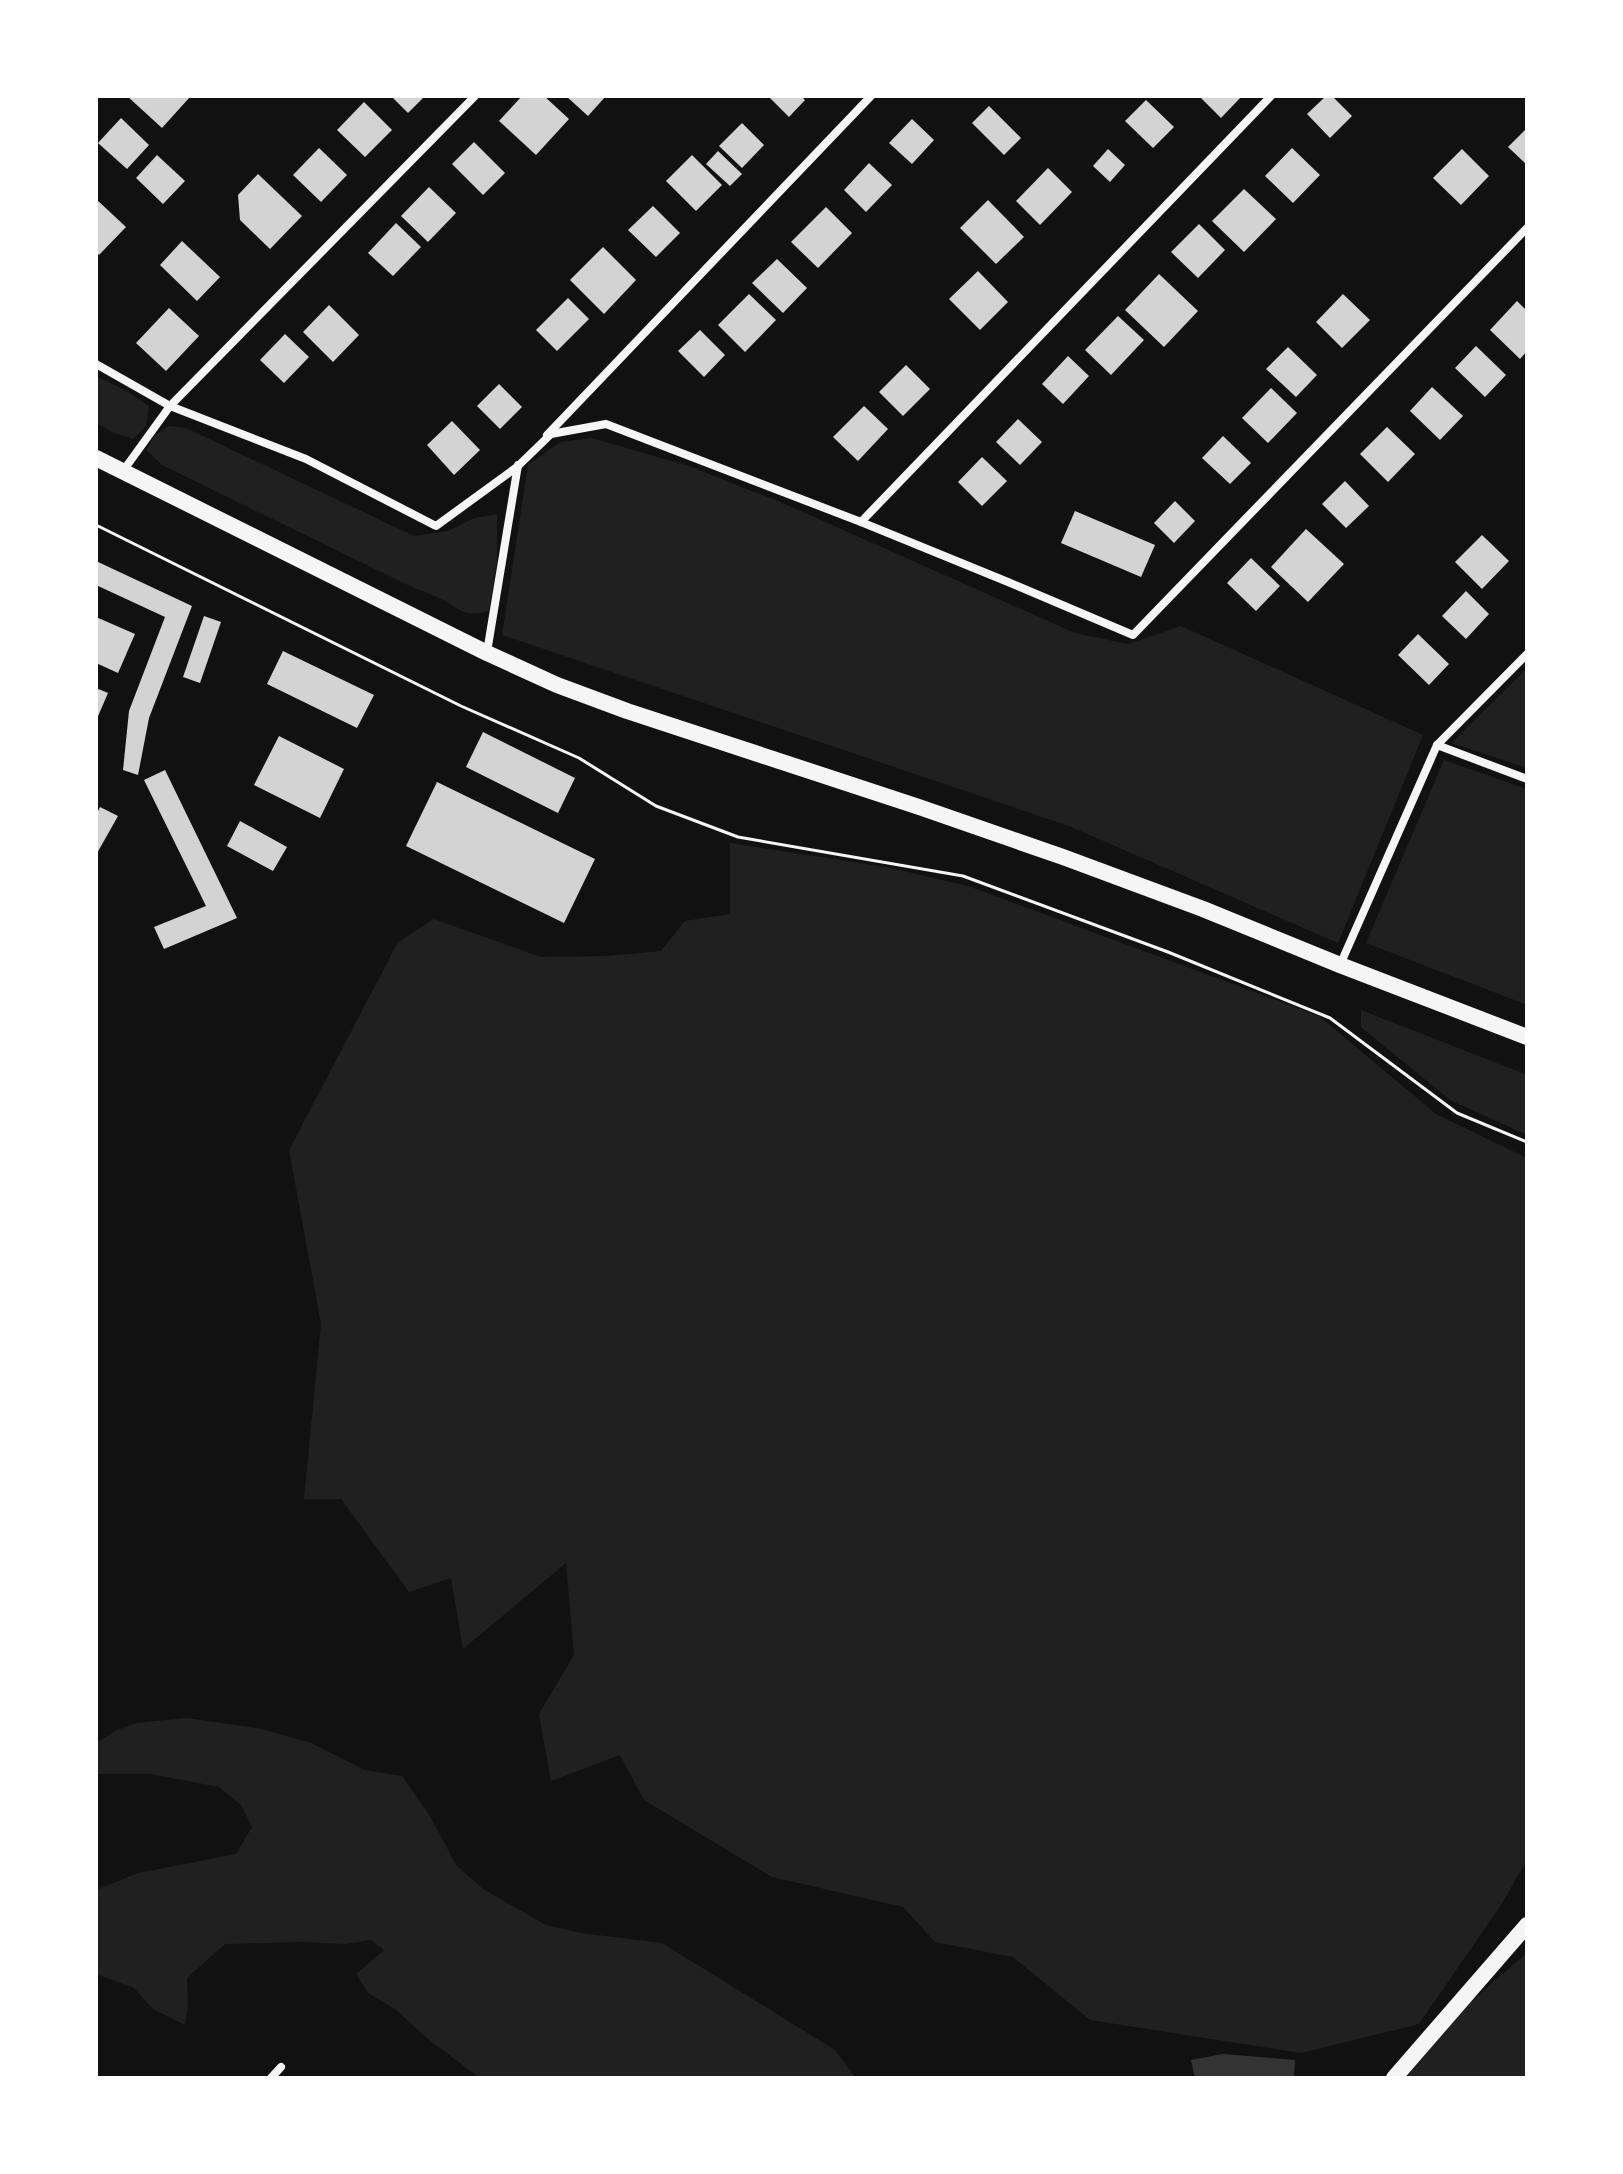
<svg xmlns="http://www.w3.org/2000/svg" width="1623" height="2174" font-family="Rubik,sans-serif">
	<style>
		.green { fill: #202020 }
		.water { fill: #333 }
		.building { fill: #d3d3d3 }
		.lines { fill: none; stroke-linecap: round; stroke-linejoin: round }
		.path { stroke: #f5f5f5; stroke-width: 3 }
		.minor { stroke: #f5f5f5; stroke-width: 8 }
		.secondary { stroke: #f5f5f5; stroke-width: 16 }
	</style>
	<rect width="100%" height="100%" fill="#111"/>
	<g class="green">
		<polygon points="96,376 123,389 149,406 146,426 133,439 112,432 96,423"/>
		<path d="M169,426L186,428L414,536L448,531L474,518L497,514V561L489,611C461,618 462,609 439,598C431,594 422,591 414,588L162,465L146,450L155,435Z"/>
		<polygon points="592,438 689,466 785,504 1075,633 1128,644 1181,626 1423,735 1338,943 1069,826 502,635 528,465 560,442"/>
		<polygon points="1527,668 1527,768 1452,743"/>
		<polygon points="1444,760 1527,789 1527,1005 1366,943"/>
		<polygon points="730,843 892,868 971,887 1319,1016 1436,1114 1527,1158 1527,1860 1501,1905 1419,2024 1301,2053 1090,2020 1013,1957 935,1942 903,1907 772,1877 644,1800 620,1755 551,1781 539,1714 574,1655 566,1563 463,1649 451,1578 409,1592 341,1499 304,1499 321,1324 289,1150 398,942 434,919 541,957 607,956 661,951 685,921 730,914"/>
		<polygon points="1361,1010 1527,1075 1527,1135 1450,1100 1361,1027"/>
		<polygon points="187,1718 262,1729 311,1743 365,1770 402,1776 430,1816 456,1865 483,1889 546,1925 581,1933 662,1943 835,2050 856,2078 480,2078 428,2039 395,2009 368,1993 356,1974 384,1950 371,1940 346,1944 300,1942 225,1944 187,1978 188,2005 185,2025 153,2009 134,1988 96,1974 96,1890 138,1873 236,1854 252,1827 241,1805 219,1787 151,1774 96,1774 96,1743 115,1731 136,1723"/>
		<polygon points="1527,1953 1527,2078 1406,2078 1431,2036"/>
	</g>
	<polygon class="water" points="1223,2054 1295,2060 1294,2078 1195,2078 1191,2060"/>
	<g class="building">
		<polygon points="127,96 187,96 189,98 162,128"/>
		<polygon points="391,96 425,96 408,113"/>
		<polygon points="522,96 544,96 569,119 536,155 499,121"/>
		<polygon points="566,96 606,96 588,116"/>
		<polygon points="768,96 801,96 805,100 789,117"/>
		<polygon points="1199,96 1242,96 1221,118"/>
		<polygon points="1326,96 1332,96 1352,116 1330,138 1307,114"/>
		<polygon points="1146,100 1174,127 1153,148 1125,121"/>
		<polygon points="364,102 392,130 365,157 337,130"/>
		<polygon points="989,106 1021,138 1004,155 972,123"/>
		<polygon points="121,118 149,145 127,169 98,143"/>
		<polygon points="912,119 934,140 912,164 889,143"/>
		<polygon points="742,123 764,145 742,168 719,146"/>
		<polygon points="1527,128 1527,165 1508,147"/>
		<polygon points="474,142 505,173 483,195 452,164"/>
		<polygon points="319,148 347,175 321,202 293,175"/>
		<polygon points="1292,148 1320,175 1293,203 1265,176"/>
		<polygon points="1108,149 1125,165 1110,182 1093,166"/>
		<polygon points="1462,149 1489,176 1461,205 1433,178"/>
		<polygon points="718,151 742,174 730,186 706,164"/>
		<polygon points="157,155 185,181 163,204 136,178"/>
		<polygon points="692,155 722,185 696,211 666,181"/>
		<polygon points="869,163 892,185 866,212 844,190"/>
		<polygon points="1048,168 1072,192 1040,225 1016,201"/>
		<polygon points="258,174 302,216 270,249 240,220 238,195"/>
		<polygon points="429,187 456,213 428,242 401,216"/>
		<polygon points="1244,189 1276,219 1244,252 1212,221"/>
		<polygon points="96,199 126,227 99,255 96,252"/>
		<polygon points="988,200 1024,237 996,264 960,228"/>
		<polygon points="653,206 680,233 656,257 628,230"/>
		<polygon points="826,207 852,233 818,268 791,242"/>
		<polygon points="396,223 421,247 393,276 368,253"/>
		<polygon points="1199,224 1225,250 1198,278 1171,252"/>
		<polygon points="182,241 220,277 197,301 160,265"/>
		<polygon points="603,247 636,280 604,314 570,280"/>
		<polygon points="777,259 807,288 783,313 752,283"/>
		<polygon points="978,271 1008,302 980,330 949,299"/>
		<polygon points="1159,274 1198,311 1164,347 1125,310"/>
		<polygon points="749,294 776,320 745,352 718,325"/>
		<polygon points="1343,294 1370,320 1342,348 1316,322"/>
		<polygon points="568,298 589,319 557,351 536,330"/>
		<polygon points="1517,301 1527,311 1527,351 1520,359 1490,330"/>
		<polygon points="329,305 359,335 333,362 303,332"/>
		<polygon points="169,308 199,336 166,371 136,343"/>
		<polygon points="1118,316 1144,340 1111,375 1085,350"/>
		<polygon points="700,330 725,355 704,377 678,351"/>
		<polygon points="285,334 309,357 284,383 260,360"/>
		<polygon points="1476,346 1506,375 1485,397 1455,368"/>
		<polygon points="1288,347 1317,375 1296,397 1266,369"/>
		<polygon points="1068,356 1089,376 1063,404 1042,384"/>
		<polygon points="906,365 930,389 903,416 879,392"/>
		<polygon points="499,384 522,407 500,429 477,406"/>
		<polygon points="1432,387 1463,416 1440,440 1410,411"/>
		<polygon points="1271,388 1297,413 1268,443 1242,418"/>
		<polygon points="864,406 888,429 858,461 833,437"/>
		<polygon points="1018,419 1042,442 1020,465 996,442"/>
		<polygon points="452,421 480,450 454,475 427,445"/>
		<polygon points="1387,427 1415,454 1388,482 1360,454"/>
		<polygon points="1223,436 1251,463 1230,484 1202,458"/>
		<polygon points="982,457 1007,481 982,506 958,482"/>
		<polygon points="1345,481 1369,506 1346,528 1322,504"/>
		<polygon points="1175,501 1195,521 1174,543 1154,523"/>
		<polygon points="1075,511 1155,545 1141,577 1061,543"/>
		<polygon points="1306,529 1344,564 1308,602 1271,567"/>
		<polygon points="1482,535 1509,561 1482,589 1455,562"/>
		<polygon points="1251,558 1280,586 1256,611 1227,583"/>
		<polygon points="96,561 192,606 149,718 138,775 123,770 129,711 165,617 96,585"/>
		<polygon points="1466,591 1489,614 1466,639 1442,616"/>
		<polygon points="204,616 221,622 200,683 183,677"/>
		<polygon points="96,617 135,634 118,673 96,663"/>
		<polygon points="1418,634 1449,664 1429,685 1398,655"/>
		<polygon points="283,651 374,695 357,728 267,684"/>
		<polygon points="96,688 108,693 96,721"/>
		<polygon points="483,732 575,778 558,813 466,767"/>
		<polygon points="279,736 344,769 320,818 254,785"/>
		<polygon points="165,770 237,918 164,949 154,927 206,906 144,780"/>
		<polygon points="437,782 595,859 564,923 406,846"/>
		<polygon points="100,807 118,816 96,855 96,815"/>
		<polygon points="240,821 287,847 273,871 227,846"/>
	</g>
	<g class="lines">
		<polyline class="path" points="96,525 461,706 579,758 656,806 738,837 963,876 1168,952 1330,1018 1457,1113 1527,1142"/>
		<g class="minor">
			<polyline points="96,364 170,406 306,459 436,526 517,467 551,434 606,424 861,522 1008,582 1133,635 1527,228"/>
			<polyline points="547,435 871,96"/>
			<polyline points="123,471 170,406 475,96"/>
			<polyline points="861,522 1271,96"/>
			<polyline points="487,652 518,465"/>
			<polyline points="1437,745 1527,779"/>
			<polyline points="1340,965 1437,745 1527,654"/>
			<polyline points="271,2078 281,2067"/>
		</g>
		<g class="secondary">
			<polyline points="96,458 487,653 557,685 627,711 919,807 1063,857 1203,909 1340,965 1527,1037"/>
			<polyline points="1394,2078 1527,1925"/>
		</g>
	</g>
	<rect width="1623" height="2174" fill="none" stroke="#ffffff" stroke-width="196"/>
</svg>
